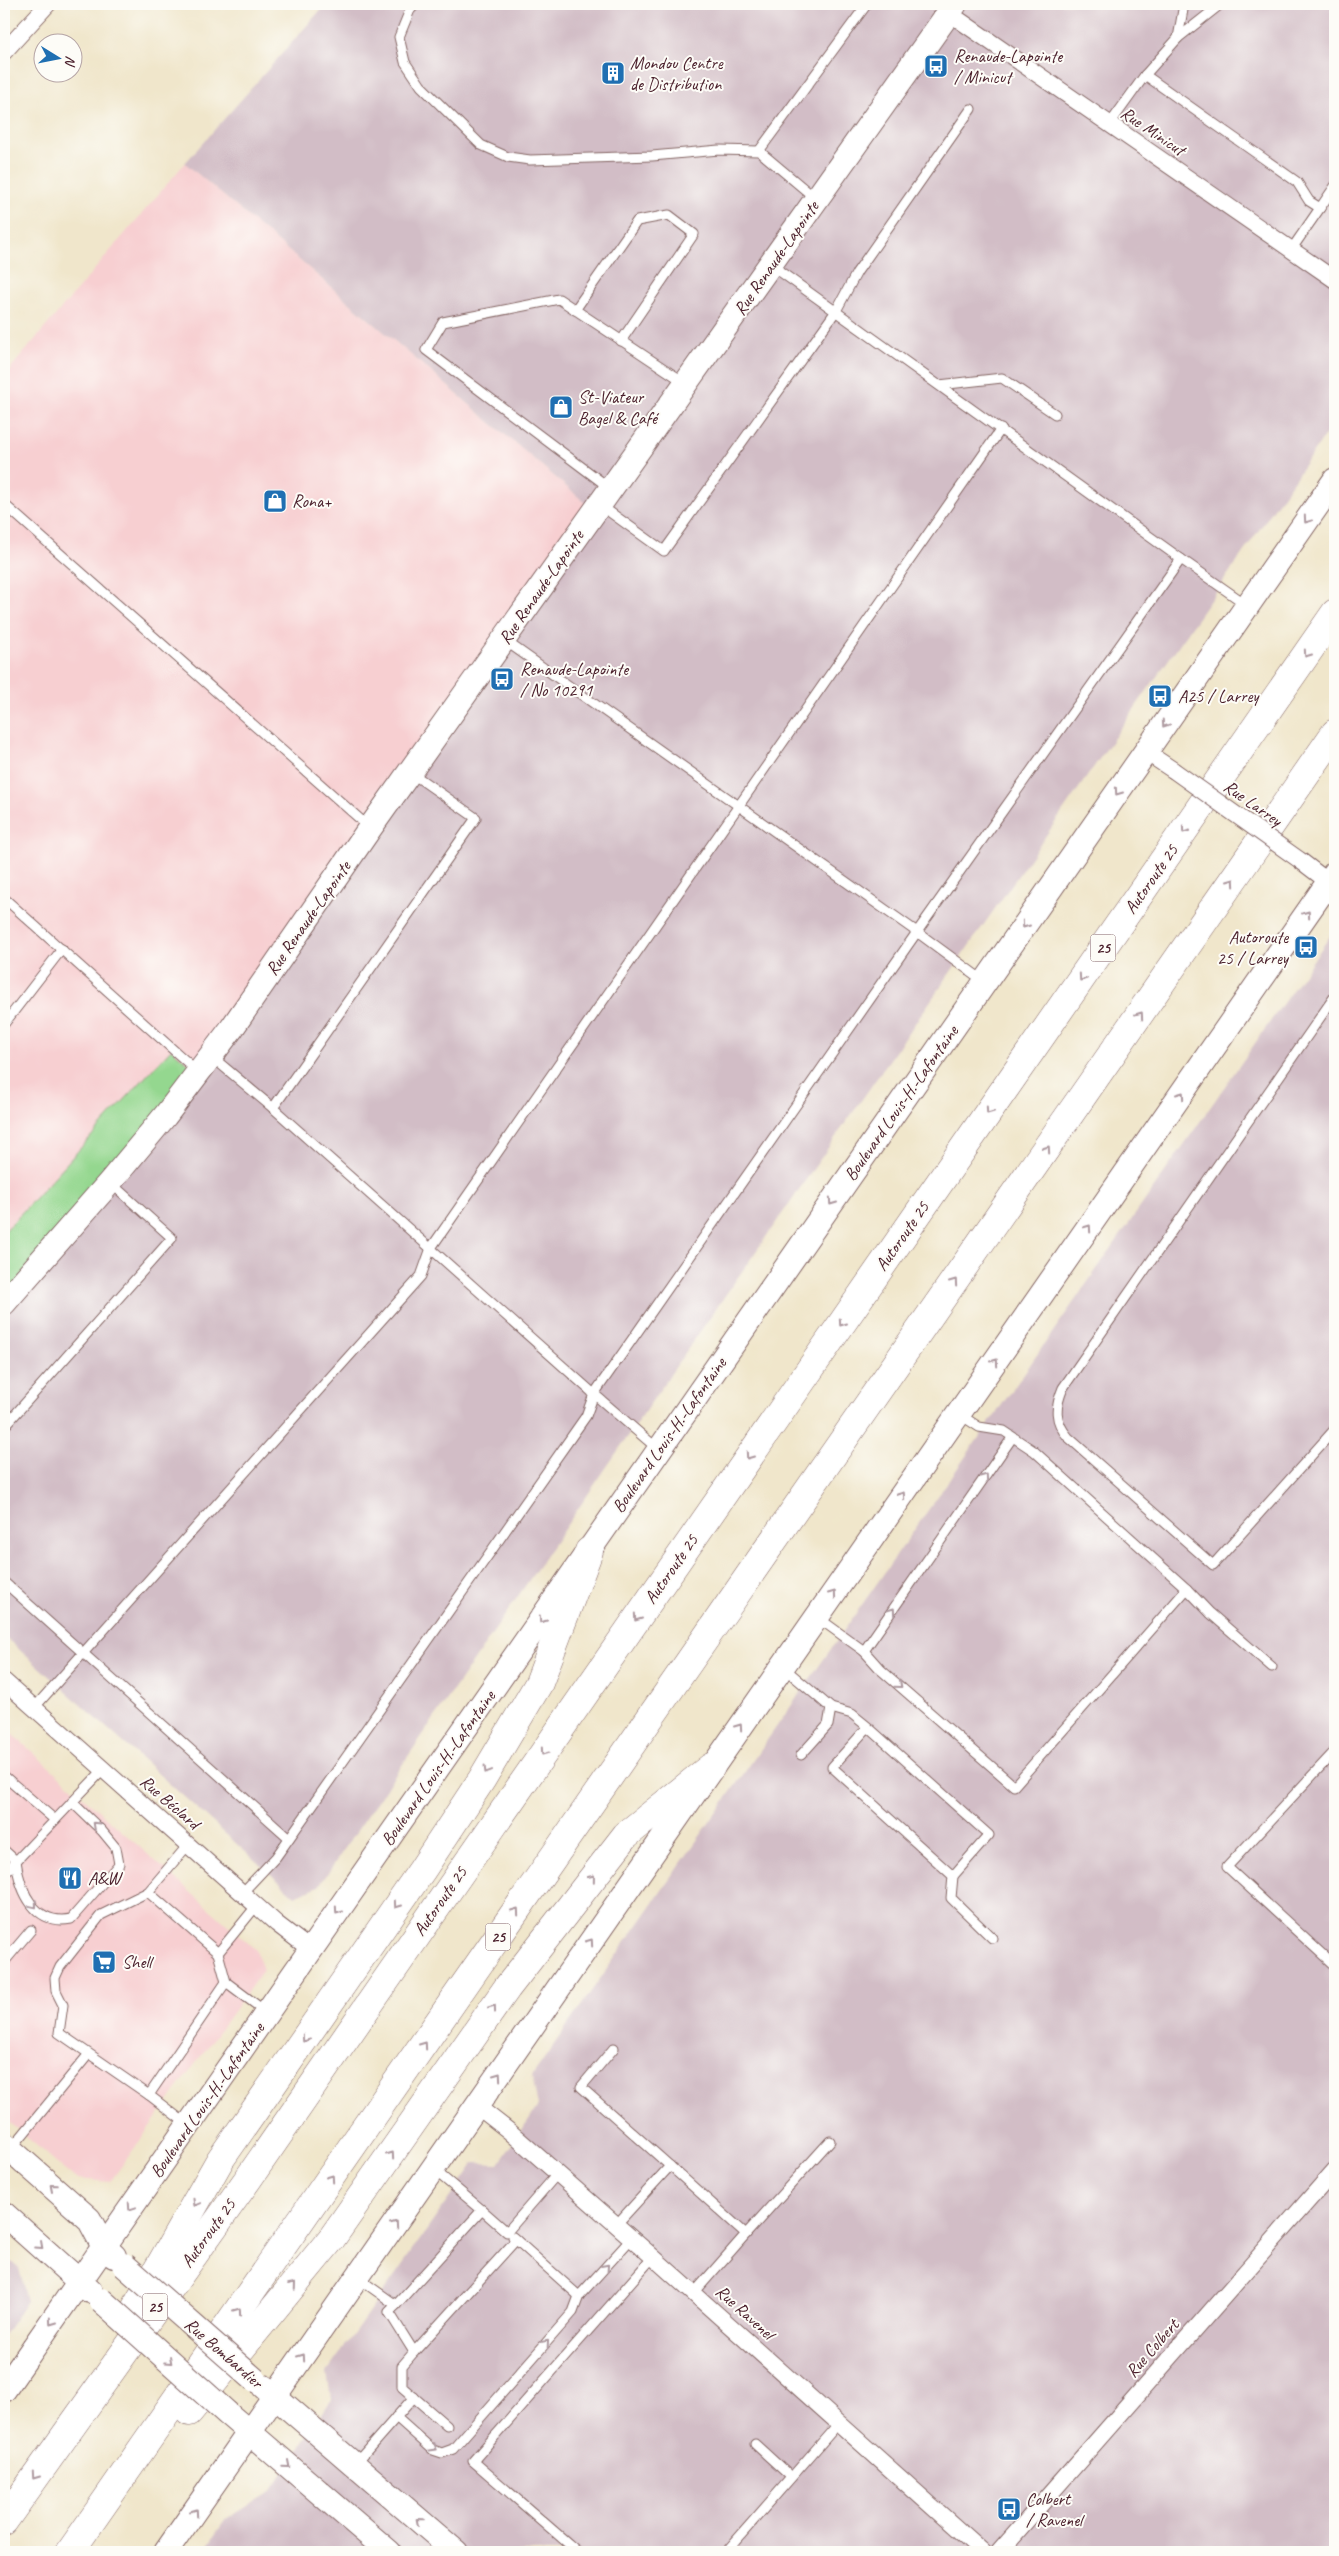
<svg xmlns="http://www.w3.org/2000/svg" width="1339" height="2556" font-family="Caveat,sans-serif">
	<style>
		.built { fill: #f7cfd1 }
		.industrial { fill: #d2bdc6 }
		.green { fill: #94d78f; stroke: #6f7b5d }
		.lines { fill: none; stroke-linecap: round; stroke-linejoin: round }
		.lane-casing { stroke: #846563; stroke-width: 11 }
		.street-casing { stroke: #846563; stroke-width: 18 }
		.secondary-casing { stroke: #846563; stroke-width: 26 }
		.highway-casing { stroke: #846563; stroke-width: 29 }
		.lane { stroke: #fff; stroke-width: 9 }
		.street { stroke: #fff; stroke-width: 16 }
		.secondary { stroke: #fff; stroke-width: 24 }
		.highway { stroke: #fff; stroke-width: 28 }
		.street-bridge-casing { stroke: #846563; stroke-width: 18; stroke-linecap: butt }
		.secondary-bridge-casing { stroke: #846563; stroke-width: 26; stroke-linecap: butt }
		.street-bridge { stroke: #fff; stroke-width: 16 }
		.secondary-bridge { stroke: #fff; stroke-width: 24 }
		.oneway { stroke: #ae9aa0 }
		.labels { text-anchor: middle; dominant-baseline: central; stroke-width: 4; stroke-linejoin: round; paint-order: stroke }
		.shield { fill: #fdfcf7; stroke: #806168; stroke-width: 1 }
		.shield-label { font-size: 16px; font-weight: bold; fill: #4a1f2b }
		.poi-label { font-size: 18px; fill: #4a1f2b; stroke: #fdfcf7; text-anchor: start }
		.street-label { font-size: 18px; fill: #4a1f2b; stroke: #fdfcf7 }
	</style>
	<rect width="100%" height="100%" fill="#fdfcf7"/>
	<filter id="ink" filterUnits="userSpaceOnUse"><feTurbulence type="fractalNoise" baseFrequency=".02" numOctaves="2"/><feDisplacementMap in="SourceGraphic" scale="10" xChannelSelector="R" yChannelSelector="G"/><feConvolveMatrix kernelMatrix="1 2 1 2 8 2 1 2 1" color-interpolation-filters="sRGB"/></filter>
	<filter id="wash" filterUnits="userSpaceOnUse"><feTurbulence type="fractalNoise" baseFrequency=".0096" numOctaves="4" result="noise"/><feDisplacementMap in="SourceGraphic" scale="20" xChannelSelector="R" yChannelSelector="G"/><feGaussianBlur stdDeviation="1.12" result="paint"/><feColorMatrix in="noise" values="0 0 0 0 0 0 0 0 0 0 0 0 0 0 0 0 0 1.4 0 .05"/><feComposite in="paint" operator="in"/></filter>
	<g filter="url(#wash)">
		<rect width="100%" height="100%" fill="#f0e6cb"/>
		<g class="built">
			<polygon points="185,163 595,511 232,1028 4,1303 4,376"/>
			<polygon points="4,1727 256,1950 263,1970 110,2182 76,2179 4,2118"/>
		</g>
		<g class="industrial">
			<polygon points="326,4 1335,4 1335,421 685,1353 319,1886 295,1896 4,1636 4,1303 110,1182 595,511 185,163"/>
			<polygon points="1335,929 1335,2552 203,2552 226,2519 271,2491 331,2400 327,2372 474,2163 499,2164 538,2106 532,2076"/>
			<polygon points="4,2255 19,2268 27,2301 4,2335"/>
		</g>
		<polygon class="green" points="171,1049 198,1071 4,1303 4,1232"/>
	</g>
	<g filter="url(#ink)">
		<g class="lines">
			<g class="lane-casing">
				<g id="lane">
					<polyline points="416,4 410,10 399,37 405,62 421,86 481,145 508,157 530,160 652,156 719,150 759,151 815,198"/>
					<polyline points="1178,38 1184,4"/>
					<polyline points="1145,75 1178,38 1221,4"/>
					<polyline points="1109,125 1145,75 1297,182 1309,201 1320,208 1291,250"/>
					<polyline points="759,151 867,4"/>
					<polyline points="1320,208 1335,186"/>
					<polyline points="771,265 1181,559"/>
					<polyline points="575,310 637,221 669,215 694,234 621,341"/>
					<polyline points="939,385 1002,378 1055,414"/>
					<polyline points="611,489 426,350 443,322 559,299 684,382"/>
					<polyline points="4,504 370,828"/>
					<polyline points="600,505 664,551 836,311 857,272 971,109"/>
					<polyline points="504,640 917,932 594,1394 659,1450"/>
					<polyline points="4,898 197,1071"/>
					<polyline points="985,982 917,932 1181,559 1247,605"/>
					<path d="M1335,996L1063,1388C1055,1407 1054,1421 1068,1437L1213,1565L1335,1429"/>
					<polyline points="4,1024 62,949"/>
					<polyline points="211,1056 273,1108 594,1394 586,1416 276,1857 243,1892"/>
					<polyline points="273,1108 476,818 410,772"/>
					<polyline points="4,1427 172,1238 111,1183"/>
					<polyline points="4,1582 289,1838"/>
					<polyline points="1187,1589 1210,1613 1272,1667"/>
					<polyline points="817,1617 864,1651 881,1670 1014,1786 1187,1589 1034,1451 1004,1431 979,1427 959,1414"/>
					<polyline points="864,1651 1012,1438"/>
					<polyline points="783,1667 831,1708 852,1714 868,1727 989,1835 953,1876 832,1767 868,1727"/>
					<polyline points="34,1708 421,1276 431,1248 1001,429"/>
					<polyline points="1335,1751 1227,1867 1335,1966"/>
					<polyline points="801,1755 828,1725 831,1708"/>
					<polyline points="4,1776 55,1820"/>
					<polyline points="188,1845 148,1892 218,1953 257,1905"/>
					<polyline points="4,1850 16,1861 103,1770"/>
					<path d="M16,1861C20,1892 35,1926 71,1919L119,1864L116,1848L102,1831L72,1802"/>
					<polyline points="4,1875 16,1861"/>
					<polyline points="953,1876 951,1898 992,1938"/>
					<polyline points="148,1892 101,1915 60,1967 55,1978 56,1991 63,2005 59,2033 149,2095"/>
					<polyline points="4,1962 31,1930"/>
					<polyline points="226,1982 266,2012"/>
					<polyline points="614,2048 581,2087 670,2166 616,2225"/>
					<polyline points="188,2125 149,2095 226,1982 218,1953"/>
					<polyline points="11,2149 88,2055"/>
					<polyline points="670,2166 746,2234 694,2293"/>
					<polyline points="482,2210 507,2232 558,2173"/>
					<polyline points="746,2234 830,2141"/>
					<polyline points="513,2237 579,2296"/>
					<polyline points="358,2278 396,2305 482,2210 433,2169"/>
					<polyline points="396,2305 389,2312 414,2352 516,2240"/>
					<polyline points="414,2352 402,2366 402,2387 447,2426"/>
					<polyline points="396,2417 433,2450 442,2453 453,2449 573,2312 579,2296 632,2238"/>
					<polyline points="755,2444 791,2477"/>
					<polyline points="355,2464 414,2397"/>
					<polyline points="578,2552 473,2461 653,2257"/>
					<polyline points="726,2552 839,2423"/>
				</g>
			</g>
			<g class="street-casing">
				<g id="street">
					<polyline points="949,13 1335,280"/>
					<polyline points="4,52 48,4"/>
					<polyline points="1146,752 1173,770"/>
					<polyline points="1301,861 1335,887"/>
					<polyline points="4,1681 277,1924 311,1950"/>
					<polyline points="477,2106 509,2131 653,2257 983,2552"/>
					<polyline points="999,2552 1335,2170"/>
				</g>
			</g>
			<g class="secondary-casing">
				<g id="secondary">
					<polyline points="4,1303 110,1182 165,1116 232,1028 370,828 955,4"/>
					<polyline points="4,2144 89,2219 104,2247 114,2256"/>
					<polyline points="4,2214 90,2291"/>
					<polyline points="264,2387 456,2552"/>
					<polyline points="4,2390 1335,480"/>
					<polyline points="228,2414 389,2552"/>
					<polyline points="166,2552 1335,873"/>
				</g>
			</g>
			<g class="highway-casing">
				<g id="highway">
					<polyline points="135,2309 220,2160 422,1870 482,1779 539,1683 589,1551"/>
					<polyline points="189,2412 332,2238 507,1988 626,1835 711,1767"/>
					<polyline points="4,2521 248,2179 1335,613"/>
					<polyline points="70,2552 1335,733"/>
				</g>
			</g>
			<use href="#lane" class="lane"/>
			<use href="#street" class="street"/>
			<use href="#secondary" class="secondary"/>
			<use href="#highway" class="highway"/>
			<g class="street-bridge-casing">
				<polyline id="street-bridge" points="1173,770 1301,861"/>
			</g>
			<g class="secondary-bridge-casing">
				<g id="secondary-bridge">
					<polyline points="124,2265 255,2380"/>
					<polyline points="101,2300 228,2414"/>
				</g>
			</g>
			<use href="#street-bridge" class="street-bridge"/>
			<use href="#secondary-bridge" class="secondary-bridge"/>
		</g>
		<defs><path id="oneway-chevron" d="M-2-3.5L2.5 0L-2 3.5" fill="none" stroke-width="1.6" stroke-linecap="round" stroke-linejoin="round" transform="scale(1.25)"/></defs>
		<g class="oneway">
			<use href="#oneway-chevron" transform="translate(1307 520) rotate(125)"/>
			<use href="#oneway-chevron" transform="translate(1307 654) rotate(125)"/>
			<use href="#oneway-chevron" transform="translate(1165 724) rotate(124)"/>
			<use href="#oneway-chevron" transform="translate(1118 792) rotate(125)"/>
			<use href="#oneway-chevron" transform="translate(1185 830) rotate(125)"/>
			<use href="#oneway-chevron" transform="translate(1232 882) rotate(-55)"/>
			<use href="#oneway-chevron" transform="translate(1307 914) rotate(-55)"/>
			<use href="#oneway-chevron" transform="translate(1025 925) rotate(125)"/>
			<use href="#oneway-chevron" transform="translate(1082 978) rotate(125)"/>
			<use href="#oneway-chevron" transform="translate(1140 1015) rotate(-55)"/>
			<use href="#oneway-chevron" transform="translate(1181 1095) rotate(-55)"/>
			<use href="#oneway-chevron" transform="translate(989 1111) rotate(125)"/>
			<use href="#oneway-chevron" transform="translate(1047 1149) rotate(-55)"/>
			<use href="#oneway-chevron" transform="translate(832 1202) rotate(125)"/>
			<use href="#oneway-chevron" transform="translate(1088 1228) rotate(-55)"/>
			<use href="#oneway-chevron" transform="translate(954 1282) rotate(-55)"/>
			<use href="#oneway-chevron" transform="translate(842 1323) rotate(125)"/>
			<use href="#oneway-chevron" transform="translate(995 1362) rotate(-55)"/>
			<use href="#oneway-chevron" transform="translate(749 1456) rotate(125)"/>
			<use href="#oneway-chevron" transform="translate(985 1477) rotate(-55)"/>
			<use href="#oneway-chevron" transform="translate(902 1495) rotate(-55)"/>
			<use href="#oneway-chevron" transform="translate(833 1594) rotate(-55)"/>
			<use href="#oneway-chevron" transform="translate(892 1611) rotate(-55)"/>
			<use href="#oneway-chevron" transform="translate(637 1618) rotate(125)"/>
			<use href="#oneway-chevron" transform="translate(542 1620) rotate(125)"/>
			<use href="#oneway-chevron" transform="translate(899 1685) rotate(41)"/>
			<use href="#oneway-chevron" transform="translate(739 1727) rotate(-55)"/>
			<use href="#oneway-chevron" transform="translate(544 1752) rotate(125)"/>
			<use href="#oneway-chevron" transform="translate(487 1770) rotate(121)"/>
			<use href="#oneway-chevron" transform="translate(96 1825) rotate(-137)"/>
			<use href="#oneway-chevron" transform="translate(592 1878) rotate(-51)"/>
			<use href="#oneway-chevron" transform="translate(34 1905) rotate(50)"/>
			<use href="#oneway-chevron" transform="translate(397 1905) rotate(125)"/>
			<use href="#oneway-chevron" transform="translate(338 1911) rotate(125)"/>
			<use href="#oneway-chevron" transform="translate(516 1911) rotate(-55)"/>
			<use href="#oneway-chevron" transform="translate(590 1942) rotate(-55)"/>
			<use href="#oneway-chevron" transform="translate(493 2008) rotate(-54)"/>
			<use href="#oneway-chevron" transform="translate(305 2039) rotate(125)"/>
			<use href="#oneway-chevron" transform="translate(424 2045) rotate(-55)"/>
			<use href="#oneway-chevron" transform="translate(498 2076) rotate(-55)"/>
			<use href="#oneway-chevron" transform="translate(391 2155) rotate(-55)"/>
			<use href="#oneway-chevron" transform="translate(331 2178) rotate(-55)"/>
			<use href="#oneway-chevron" transform="translate(53 2187) rotate(-139)"/>
			<use href="#oneway-chevron" transform="translate(196 2203) rotate(120)"/>
			<use href="#oneway-chevron" transform="translate(131 2207) rotate(124)"/>
			<use href="#oneway-chevron" transform="translate(395 2224) rotate(-55)"/>
			<use href="#oneway-chevron" transform="translate(40 2246) rotate(42)"/>
			<use href="#oneway-chevron" transform="translate(606 2267) rotate(-48)"/>
			<use href="#oneway-chevron" transform="translate(293 2285) rotate(-50)"/>
			<use href="#oneway-chevron" transform="translate(238 2311) rotate(-55)"/>
			<use href="#oneway-chevron" transform="translate(52 2322) rotate(125)"/>
			<use href="#oneway-chevron" transform="translate(546 2343) rotate(-49)"/>
			<use href="#oneway-chevron" transform="translate(302 2357) rotate(-55)"/>
			<use href="#oneway-chevron" transform="translate(169 2361) rotate(42)"/>
			<use href="#oneway-chevron" transform="translate(434 2448) rotate(31)"/>
			<use href="#oneway-chevron" transform="translate(287 2465) rotate(41)"/>
			<use href="#oneway-chevron" transform="translate(35 2476) rotate(125)"/>
			<use href="#oneway-chevron" transform="translate(195 2512) rotate(-55)"/>
			<use href="#oneway-chevron" transform="translate(419 2521) rotate(-139)"/>
		</g>
	</g>
	<defs>
		<g id="bus-square" transform="scale(1.25)"><rect x="-9" y="-9" width="18" height="18" rx="4" fill="#1f6fb2" stroke="#fdfcf7"/><path d="M-5-6H5V4H4V6H2V4H-2V6H-4V4H-5ZM-3.5-4V0h7V-4ZM-3.5 1.2v1.5H-2V1.2ZM2 1.2v1.5H3.5V1.2Z" fill="#fff"/></g>
		<g id="building-square" transform="scale(1.25)"><rect x="-9" y="-9" width="18" height="18" rx="4" fill="#1f6fb2" stroke="#fdfcf7"/><path d="M-4-6H4V6H1V3H-1V6H-4ZM-2.5-4.3h1.7v1.8h-1.7ZM.8-4.3h1.7v1.8H.8ZM-2.5-1h1.7V.8h-1.7ZM.8-1h1.7V.8H.8Z" fill="#fff"/></g>
		<g id="shop-square" transform="scale(1.25)"><rect x="-9" y="-9" width="18" height="18" rx="4" fill="#1f6fb2" stroke="#fdfcf7"/><path d="M-5-2.5h2.3a2.7 3.5 0 0 1 5.4 0H5L5.5 6h-11ZM-1.5-2.5h3a1.5 2.3 0 0 0-3 0Z" fill="#fff"/></g>
		<g id="restaurant-square" transform="scale(1.25)"><rect x="-9" y="-9" width="18" height="18" rx="4" fill="#1f6fb2" stroke="#fdfcf7"/><path d="M-5-6h1v4h1v-4h1v4h1v-4h1v5L-1.5 .5V6h-2V.5L-5-1ZM5-6V6H3V1.5H1.5Q1.5-4 5-6Z" fill="#fff"/></g>
		<g id="supermarket-square" transform="scale(1.25)"><rect x="-9" y="-9" width="18" height="18" rx="4" fill="#1f6fb2" stroke="#fdfcf7"/><path d="M-6-5.5h2.5l.6 2H6L4.5 2H-2.5L-4.4-4H-6ZM-1.5 3.2a1.3 1.3 0 1 0 .1 0ZM3 3.2a1.3 1.3 0 1 0 .1 0Z" fill="#fff"/></g>
	</defs>
	<g fill-rule="evenodd">
		<use href="#bus-square" x="936" y="66"/>
		<use href="#building-square" x="613" y="73"/>
		<use href="#shop-square" x="561" y="407"/>
		<use href="#shop-square" x="275" y="501"/>
		<use href="#bus-square" x="502" y="679"/>
		<use href="#bus-square" x="1160" y="696"/>
		<use href="#bus-square" x="1306" y="947"/>
		<use href="#restaurant-square" x="70" y="1878"/>
		<use href="#supermarket-square" x="104" y="1962"/>
		<use href="#bus-square" x="1009" y="2509"/>
	</g>
	<g class="labels">
		<g class="shield">
			<rect x="1090.5" y="934.5" width="25" height="27" rx="4"/>
			<rect x="485.5" y="1923.5" width="25" height="27" rx="4"/>
			<rect x="142.5" y="2293.5" width="25" height="27" rx="4"/>
		</g>
		<g class="shield-label">
			<text x="1103" y="948">25</text>
			<text x="498" y="1937">25</text>
			<text x="155" y="2307">25</text>
		</g>
		<g class="poi-label">
			<text x="954" y="56">Renaude-Lapointe<tspan x="954" dy="21">/ Minicut</tspan></text>
			<text x="630" y="63">Mondou Centre<tspan x="630" dy="21">de Distribution</tspan></text>
			<text x="578" y="397">St-Viateur<tspan x="578" dy="21">Bagel &amp; Café</tspan></text>
			<text x="292" y="501">Rona+</text>
			<text x="520" y="669">Renaude-Lapointe<tspan x="520" dy="21">/ No 10291</tspan></text>
			<text x="1178" y="696">A25 / Larrey</text>
			<text x="1288" y="937" text-anchor="end">Autoroute<tspan x="1288" dy="21">25 / Larrey</tspan></text>
			<text x="88" y="1878">A&amp;W</text>
			<text x="122" y="1962">Shell</text>
			<text x="1026" y="2499">Colbert<tspan x="1026" dy="21">/ Ravenel</tspan></text>
		</g>
		<g class="street-label">
			<text transform="translate(1153 131) rotate(34)">Rue Minicut</text>
			<text transform="translate(776 258) rotate(-55)">Rue Renaude-Lapointe</text>
			<text transform="translate(541 587) rotate(-55)">Rue Renaude-Lapointe</text>
			<text transform="translate(1253 803) rotate(35)">Rue Larrey</text>
			<text transform="translate(1151 879) rotate(-55)">Autoroute 25</text>
			<text transform="translate(308 918) rotate(-55)">Rue Renaude-Lapointe</text>
			<text transform="translate(901 1103) rotate(-55)">Boulevard Louis-H.-Lafontaine</text>
			<text transform="translate(902 1236) rotate(-55)">Autoroute 25</text>
			<text transform="translate(669 1435) rotate(-55)">Boulevard Louis-H.-Lafontaine</text>
			<text transform="translate(671 1569) rotate(-55)">Autoroute 25</text>
			<text transform="translate(438 1768) rotate(-55)">Boulevard Louis-H.-Lafontaine</text>
			<text transform="translate(170 1802) rotate(41)">Rue Béclard</text>
			<text transform="translate(440 1901) rotate(-55)">Autoroute 25</text>
			<text transform="translate(207 2100) rotate(-55)">Boulevard Louis-H.-Lafontaine</text>
			<text transform="translate(208 2233) rotate(-54)">Autoroute 25</text>
			<text transform="translate(745 2312) rotate(42)">Rue Ravenel</text>
			<text transform="translate(1152 2348) rotate(-49)">Rue Colbert</text>
			<text transform="translate(224 2353) rotate(41)">Rue Bombardier</text>
		</g>
	</g>
	<rect width="1339" height="2556" fill="none" stroke="#fdfcf7" stroke-width="20"/>
	<g transform="translate(58 58) rotate(100)"><circle r="24" fill="#fdfcf7" stroke="#b5a4a5"/>
	<path d="M0-4L9 19L0 12L-9 19Z" fill="#1f6fb2"/>
	<text y="-8" font-size="14" font-weight="bold" text-anchor="middle" fill="#4a1f2b">N</text>
	</g>
</svg>
